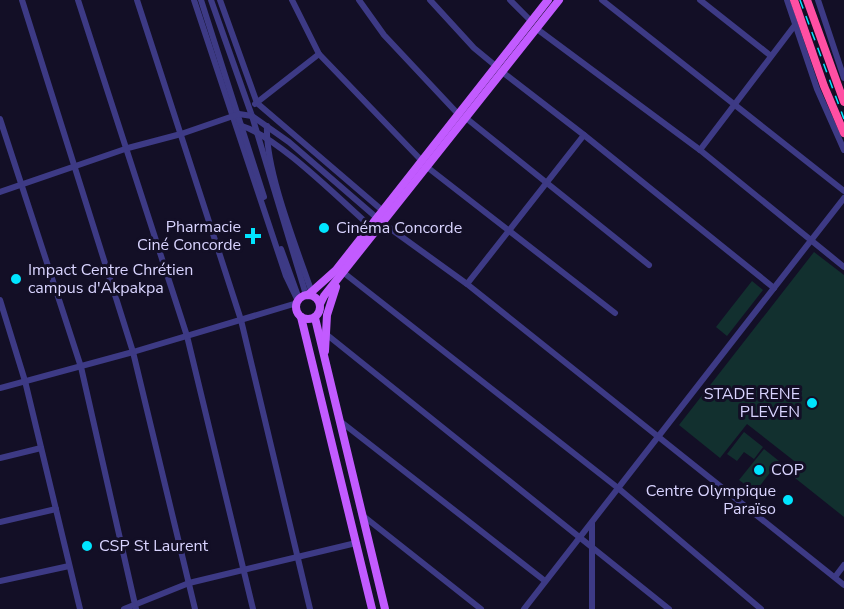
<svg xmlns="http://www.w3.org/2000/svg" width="844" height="609" font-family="'Nunito Sans',sans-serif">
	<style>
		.green { fill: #12302f }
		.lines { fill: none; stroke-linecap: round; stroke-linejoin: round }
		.minor { stroke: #3d3a85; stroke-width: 6 }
		.major { stroke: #c25bff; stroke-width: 8 }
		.highway { stroke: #ff4fa3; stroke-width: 8 }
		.rail { stroke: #00e5ff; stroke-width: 1.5; stroke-dasharray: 9 8; stroke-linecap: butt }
		.poi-dot { fill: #00e5ff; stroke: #130f26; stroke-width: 2 }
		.labels { text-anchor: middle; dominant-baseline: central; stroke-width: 6; stroke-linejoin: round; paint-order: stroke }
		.poi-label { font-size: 16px; fill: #d9d4ff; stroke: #130f26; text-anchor: start }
	</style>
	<rect width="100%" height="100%" fill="#130f26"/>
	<g class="green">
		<polygon points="814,252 844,275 844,517 790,474 798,464 747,424 720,458 679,425"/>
		<polygon points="752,281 763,290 727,336 716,327"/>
		<polygon points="744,432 763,447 754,459 744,452 737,461 727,454"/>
		<polygon points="764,449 779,461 755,492 739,480"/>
	</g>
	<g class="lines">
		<g class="minor">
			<polyline points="22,0 133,352 195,609"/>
			<polyline points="78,0 187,336 253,609"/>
			<polyline points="137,0 241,320 310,609"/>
			<polyline points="194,0 286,276 298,301"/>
			<polyline points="201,0 264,197"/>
			<polyline points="211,0 252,116 306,295"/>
			<polyline points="220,0 257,103 383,211"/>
			<polyline points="292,0 319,54 422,161"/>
			<polyline points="359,0 384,35 459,115"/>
			<polyline points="430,0 474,48 497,67"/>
			<polyline points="510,0 531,21"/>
			<polyline points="602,0 844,191"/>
			<polyline points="700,0 771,56"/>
			<polyline points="787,0 817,89 844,150"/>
			<polyline points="818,0 844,78"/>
			<polyline points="537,29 700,150 844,267"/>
			<polyline points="501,71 584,135 774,288"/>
			<polyline points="255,104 319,54"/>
			<polyline points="466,118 649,265"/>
			<polyline points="0,119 81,367 136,609"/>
			<path d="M242,126C278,137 339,199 370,226"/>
			<path d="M267,126C265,170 297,249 312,293"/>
			<polyline points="700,150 795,25"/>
			<polyline points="427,167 615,313"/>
			<polyline points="0,192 128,148 181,134 239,114 252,116 289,142 377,218"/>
			<polyline points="384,224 467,284 844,585"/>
			<polyline points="281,249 298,296"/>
			<polyline points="344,273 618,488 761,609"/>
			<polyline points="467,284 584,135"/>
			<polyline points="0,300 25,381 80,609"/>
			<polyline points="326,334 669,609"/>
			<polyline points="0,388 133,352 297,303"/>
			<polyline points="340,421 545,581"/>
			<polyline points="0,458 41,448"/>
			<polyline points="362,515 481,609"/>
			<polyline points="0,522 56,509"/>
			<polyline points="592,523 592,609"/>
			<polyline points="835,577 844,565"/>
			<polyline points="0,581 69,566"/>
			<polyline points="124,609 189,583 356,543"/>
			<polyline points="524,609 844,198"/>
		</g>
		<g class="major">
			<circle cx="308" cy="307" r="12"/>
			<polyline points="308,295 336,270 548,0"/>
			<polyline points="320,304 324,296 559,0"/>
			<polyline points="301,317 372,609"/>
			<polyline points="315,318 385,609"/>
			<polyline points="325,351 327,315 336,287"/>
		</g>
		<g class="highway">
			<polyline points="794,0 824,86 844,133"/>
			<polyline points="807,0 844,102"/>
		</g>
		<polyline class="rail" points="800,0 844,119"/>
	</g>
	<g class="poi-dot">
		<circle cx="324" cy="228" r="6"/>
		<path d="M250 227h6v6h6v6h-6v6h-6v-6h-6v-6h6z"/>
		<circle cx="16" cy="279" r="6"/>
		<circle cx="812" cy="403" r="6"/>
		<circle cx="759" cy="470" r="6"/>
		<circle cx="788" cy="500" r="6"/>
		<circle cx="87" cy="546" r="6"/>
	</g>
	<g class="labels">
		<g class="poi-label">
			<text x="241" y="227" text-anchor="end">Pharmacie<tspan x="241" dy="18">Ciné Concorde</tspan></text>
			<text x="336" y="228">Cinéma Concorde</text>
			<text x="28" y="270">Impact Centre Chrétien<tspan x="28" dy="18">campus d'Akpakpa</tspan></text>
			<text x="800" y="394" text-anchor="end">STADE RENE<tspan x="800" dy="18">PLEVEN</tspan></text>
			<text x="771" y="470">COP</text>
			<text x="776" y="491" text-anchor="end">Centre Olympique<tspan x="776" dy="18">Paraïso</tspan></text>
			<text x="99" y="546">CSP St Laurent</text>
		</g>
	</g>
</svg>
